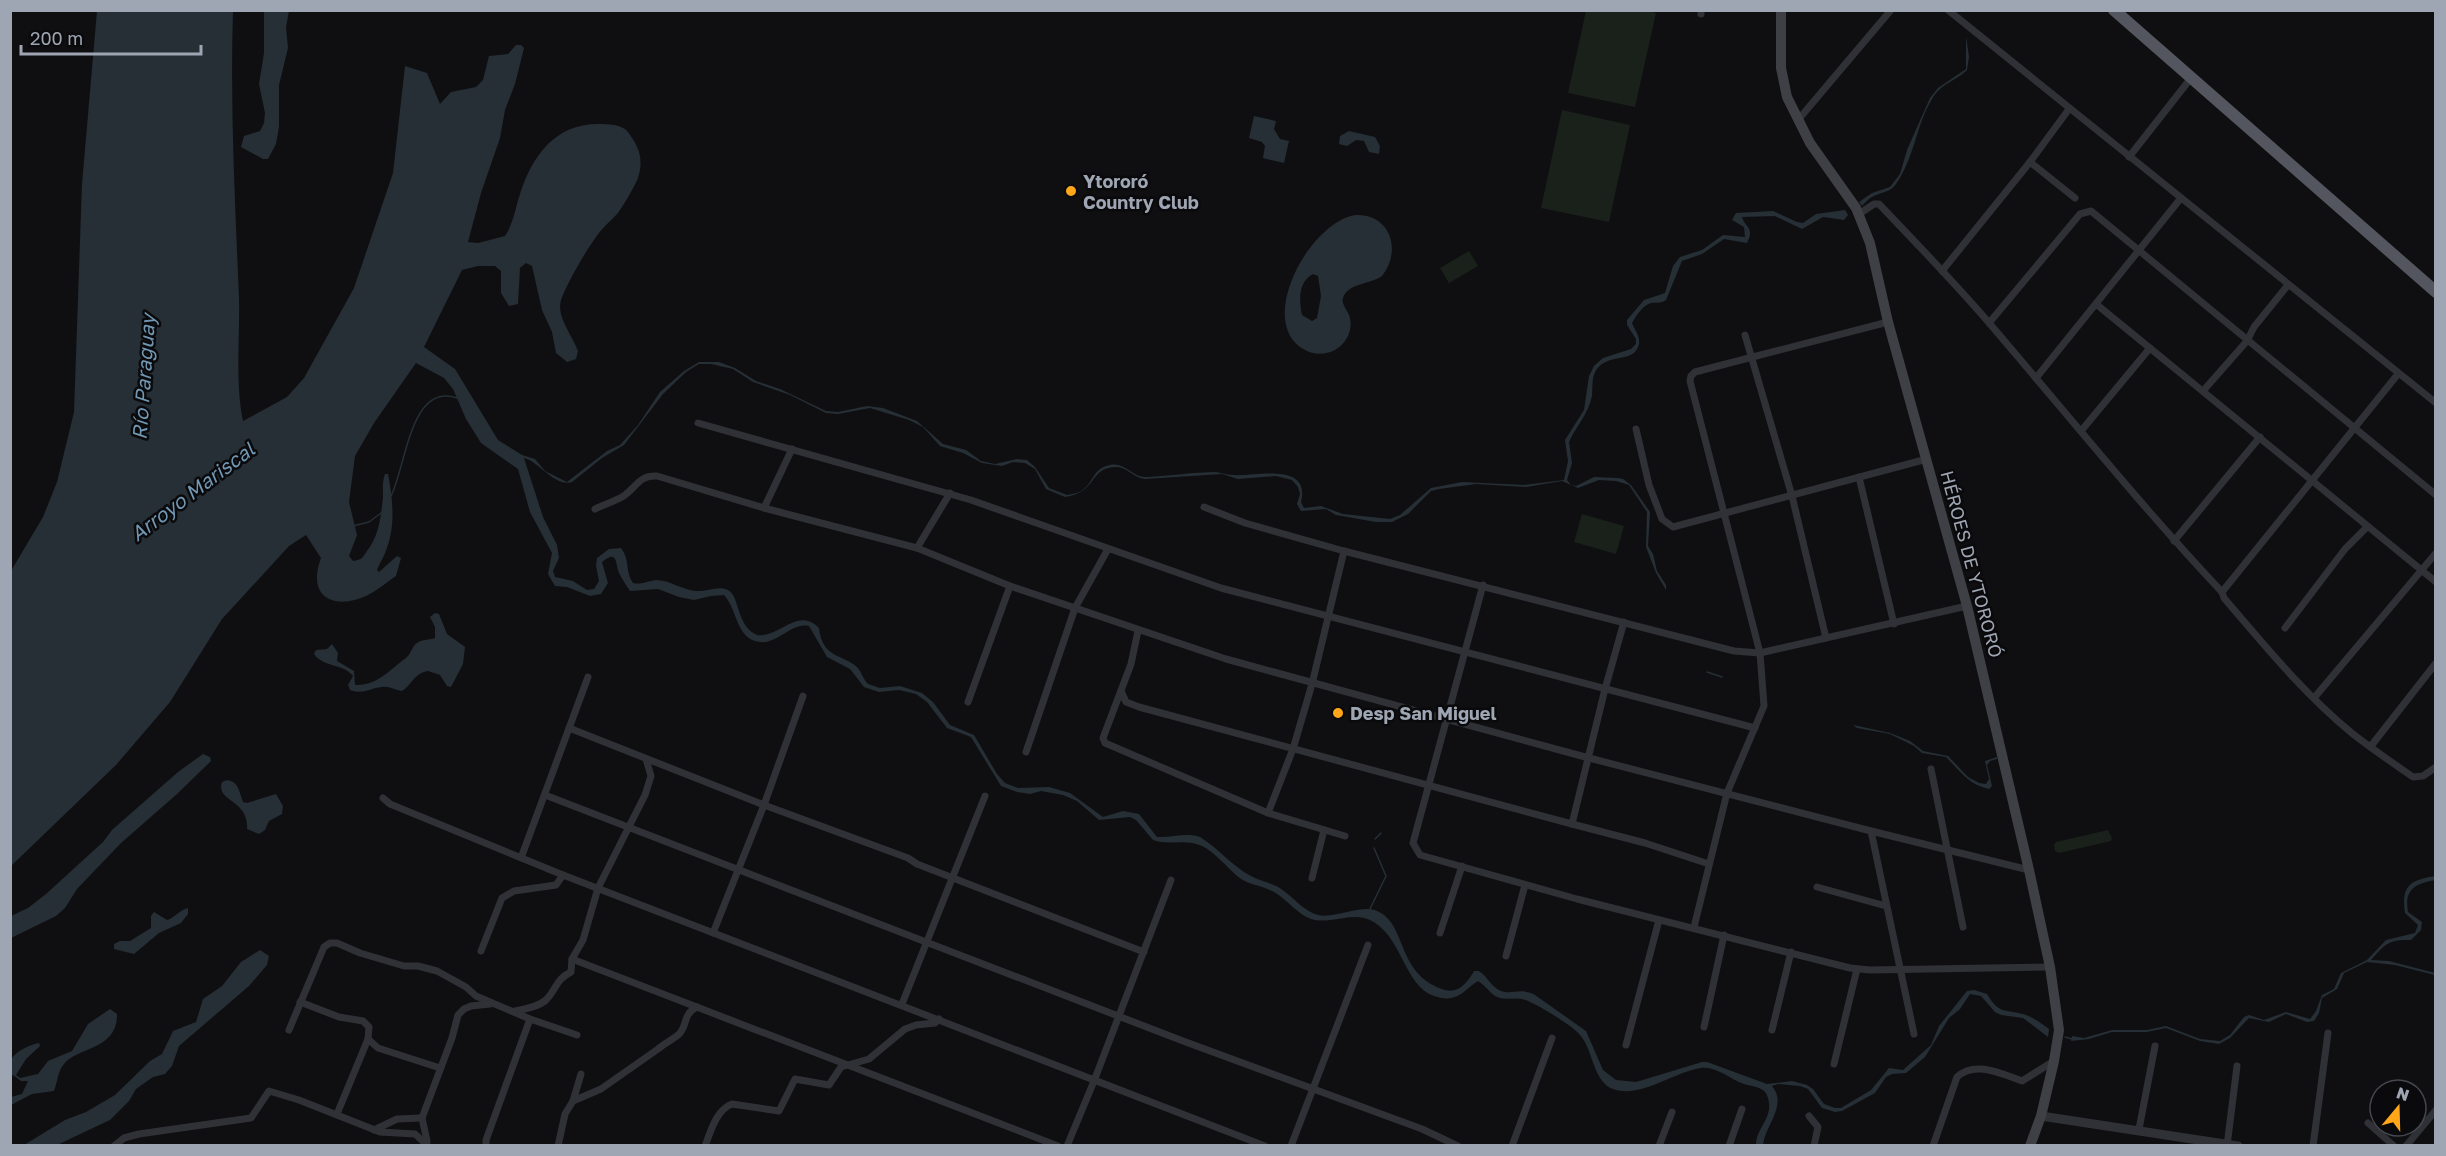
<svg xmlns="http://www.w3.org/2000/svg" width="2446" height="1156" font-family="'Golos Text',sans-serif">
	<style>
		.green { fill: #19211a }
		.water { fill: #252f35; fill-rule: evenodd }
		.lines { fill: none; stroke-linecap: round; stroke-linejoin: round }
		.stream { stroke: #252f35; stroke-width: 1.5 }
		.minor { stroke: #303136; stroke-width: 7 }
		.tertiary { stroke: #303136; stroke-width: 9 }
		.secondary { stroke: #3e4046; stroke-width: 10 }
		.trunk { stroke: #53565e; stroke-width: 12 }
		.poi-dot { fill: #ffa719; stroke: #0a0a0c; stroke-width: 2 }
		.labels { text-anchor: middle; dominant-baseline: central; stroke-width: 5; stroke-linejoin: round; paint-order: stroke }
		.poi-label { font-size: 18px; font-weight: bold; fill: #9fa6b3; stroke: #0a0a0c; text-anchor: start }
		.street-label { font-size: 18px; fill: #9fa6b3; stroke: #0a0a0c }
		.water-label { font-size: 20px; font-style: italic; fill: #7197b3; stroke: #0a0a0c }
	</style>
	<rect width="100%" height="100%" fill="#0f0f11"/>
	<g class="green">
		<polygon points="1647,11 1656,13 1635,107 1568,93 1586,11"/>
		<polygon points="1562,110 1630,125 1609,222 1541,208"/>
		<polygon points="1469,251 1478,266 1449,283 1440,268"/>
		<polygon points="1582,514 1624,526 1616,554 1574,542"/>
		<polygon points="2108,830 2112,838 2111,841 2059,853 2055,851 2054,845 2056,842"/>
	</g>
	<g class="water">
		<path d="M97,11H233C230,106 235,202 239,298C240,339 235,381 243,421L287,397L304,378L354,288L393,173L405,66L427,73L440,104L451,92L476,87L483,80L489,56L508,54L516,45H521L524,48L515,84L505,110L500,138L481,193L468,242L478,243L505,236C514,222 515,209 520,194C532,156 555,124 598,124C607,124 622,124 628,132C639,147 644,159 638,178C635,186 623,206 618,213C612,220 604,226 599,233C588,247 567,283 561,300C556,317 573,336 578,351L576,359L567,362L556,353L552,332L542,310L532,266L526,263L520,268L518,304L509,306L501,293V271L495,266H478L462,270L424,347L455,369L498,440L522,455L535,459L545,471L567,482L607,451L620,445L638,425L660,392L684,371L699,362H719L735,368L756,381L780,389L826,411L838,412L867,406L883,408L917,421L943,444L966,450L981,461L995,464L1017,459L1027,460L1035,467L1049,488L1067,495C1072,494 1080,493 1084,489C1094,480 1094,468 1110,465C1126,462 1132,478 1147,477C1170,476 1193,472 1216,472C1222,473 1228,475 1234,475C1254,477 1311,461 1301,502L1304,508L1321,506L1343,514L1390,519L1400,515L1431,488L1462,482L1524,485L1564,480L1568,461L1565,440L1584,410L1589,376L1594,366L1603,358L1631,349L1636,344V339L1627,325V320L1644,300L1665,293L1673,266L1680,257L1702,250L1723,235L1745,237L1744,227L1732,220L1736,213L1773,211L1797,222L1803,223L1816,214L1845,210L1848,215L1844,220L1823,217L1802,229L1775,216L1742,217C1745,228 1755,227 1747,243L1724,239L1702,254L1682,261L1666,300C1660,304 1657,302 1651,303C1643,305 1636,316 1632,323C1635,331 1643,339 1637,349C1630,362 1608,354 1597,369C1591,377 1593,387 1592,396C1588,415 1576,426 1569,442L1572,463L1567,480L1571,485L1576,486L1594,477L1618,478L1623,479L1631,485L1650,512L1648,546L1653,554L1657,571L1666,585V590L1656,573L1646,547L1647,512L1629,485L1616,481L1599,480L1578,488L1562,481L1526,487L1476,484L1439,489L1431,491L1408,514L1392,522H1376L1336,515L1326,509L1301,511L1297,504L1300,494L1298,487L1292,480L1276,476L1238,479L1222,474L1145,479C1133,478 1127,466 1115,467C1089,468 1097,493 1065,497L1046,489L1035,469L1025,463L1013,462L1002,466L982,463L963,453L940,446L923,427L909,420L870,408L838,414L826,413L790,395L753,382L733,369L711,364H699L686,372L663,394L624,445L602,458L572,482C556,488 538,461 524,458L543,517L557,545L559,558L553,571L555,577L573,581L587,590L594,589L599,581L596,566L597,558L609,549L621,548C630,559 625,572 633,583C642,585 647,581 656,580C670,580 682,590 696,591C706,592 719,585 728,590C740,596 736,626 757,635C779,639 797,606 819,628C822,659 844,654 858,668C862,673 863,679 868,684L880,688L900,686L922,693L933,702L950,725L974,735L997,774L1005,783L1018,788L1049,787L1070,793L1103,817L1123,811L1139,814L1157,837C1171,838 1187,832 1200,837C1218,848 1232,866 1251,876C1262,882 1274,883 1284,891C1296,900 1304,911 1318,915C1335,919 1362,904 1377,911C1407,923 1396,973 1442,989C1458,995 1467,983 1474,971H1479C1488,977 1491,987 1501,991C1513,995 1520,987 1535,995L1586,1031L1603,1070L1616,1080L1636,1082L1702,1062H1707L1767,1084L1792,1081L1807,1085L1813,1089L1824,1104L1835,1108H1841L1871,1090L1889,1068L1903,1070L1931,1045L1939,1026L1967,991L1974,990L1987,994C1999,1014 2003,1009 2023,1014C2033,1017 2041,1023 2049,1029L2048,1037L2023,1018L2001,1015L1995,1012L1981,996L1970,994L1960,1009L1949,1018L1925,1057L1906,1073L1892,1074L1886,1077L1875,1093L1842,1111L1835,1112L1822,1108L1808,1089L1800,1086L1778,1084L1772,1086C1788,1105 1765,1126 1763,1145H1756C1756,1129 1771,1120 1769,1103C1767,1086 1757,1088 1744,1084C1729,1079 1717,1066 1701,1068C1673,1072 1641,1099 1613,1089C1593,1082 1593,1049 1580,1035C1573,1026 1533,1001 1522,999C1513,997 1504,1001 1495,996C1489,992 1485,985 1478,981C1462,991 1458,1004 1434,996C1404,986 1402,935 1370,920C1352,911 1330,925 1311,919C1297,914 1288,900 1274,892C1262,885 1247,885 1237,876C1227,867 1213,851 1202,846C1186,838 1169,846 1153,840L1136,820L1130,817L1099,820L1077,801L1063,795L1041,791L1030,794L1017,792L1001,786L971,737L947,728L927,702L916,694L899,690L879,692L864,687L850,669L827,657L809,626C792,622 778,644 760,642C736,640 737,608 724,595L711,596L694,600L679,597L658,589L630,591C626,585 622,579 619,573C615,563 618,549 602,562L608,583L601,594L590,596L567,587L555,586L548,574L552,553L530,512L518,469L481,443L466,419L453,389L444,378L416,363L374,423L355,456L349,502L357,535L349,556L353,561C362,560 363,557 367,551C379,536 381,516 383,497C383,489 382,482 385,474H388C393,501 396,527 385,553C383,559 379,564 377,570L379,572L397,556L401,558L396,576C387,582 378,590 368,595C335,611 306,598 321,558L306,535L289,546L222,619L170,702L116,765L11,866V571L43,517L57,482L74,412L82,184Z"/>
		<polygon points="264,11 289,11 286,27 288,48 279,85 279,127 276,144 268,159 263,159 241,147 244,136 260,131 264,123 265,113 259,84 264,53"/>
		<path d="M1966,36L1969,57L1967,70C1956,81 1940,84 1932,99C1916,125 1914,159 1896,184C1890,193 1880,192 1872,197C1868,199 1865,203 1862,206L1859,202L1872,193L1890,187L1900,174L1907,150L1930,98L1938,88L1966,69Z"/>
		<polygon points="1254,116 1276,121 1274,129 1280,139 1289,141 1284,163 1263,158 1265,146 1262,142 1249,138"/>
		<polygon points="1349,131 1375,137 1380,146 1379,154 1369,152 1364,141 1356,140 1347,146 1339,144 1340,136"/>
		<path d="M1356,215C1391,214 1402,251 1382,276C1371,284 1348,283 1343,298C1341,303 1347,310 1349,315C1354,328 1347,343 1335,350C1325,355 1314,355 1305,350C1254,323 1310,221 1356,215ZM1313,274L1318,276L1321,296L1317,318L1312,321L1302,315C1299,300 1298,282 1313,274Z"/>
		<path d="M435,613L439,614L447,634L465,647L463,664L451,687L447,686L440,675L428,671C414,673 412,685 402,691C395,690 389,686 382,687C370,688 363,695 350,690L348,685L353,676C343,663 324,668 314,654L316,650L327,649L332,644L338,653L337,661L354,671L355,685C378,686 390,669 406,658C411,654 412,646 417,643C422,639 430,640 435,638V627L430,617Z"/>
		<path d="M1853,725L1890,733L1910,741L1923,751L1948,756L1968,777L1979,783L1986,784L1989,779L1985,761L1997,757V759L1990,761L1987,765L1992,786L1989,789C1969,785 1960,771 1946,757L1922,753L1914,746L1890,734L1857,728Z"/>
		<polygon points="203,754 210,757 211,761 177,794 121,843 77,889 65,908 56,916 11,938 11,916 28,908 46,894 103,842 112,830 178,772"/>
		<path d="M227,780C239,782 239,791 243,802L247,803L276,794L283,806L282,814L269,821L265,830L259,834L247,829C249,799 215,802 222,782Z"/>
		<path d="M2435,876V880C2415,884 2404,889 2408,912L2422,922L2421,930L2411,940C2389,939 2385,944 2371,960L2389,961L2435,973V975L2395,965L2367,962L2344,973L2337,989L2322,998L2319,1013L2314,1021L2307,1022L2286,1014L2269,1022L2249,1018L2230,1038L2219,1044L2200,1041L2166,1028L2147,1032H2112L2089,1039L2071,1041L2072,1036L2084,1038L2112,1030H2147L2166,1026L2200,1039L2220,1041L2230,1035L2244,1017L2249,1015L2264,1020L2286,1012L2310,1019L2316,1011L2322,995L2334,989L2341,973L2367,960L2386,940L2415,933L2418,925L2405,913C2401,886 2410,880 2435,876Z"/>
		<path d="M188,908V914L181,923L159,933L134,954L114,949V944L120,941H130L151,928V916L154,912L167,920C175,918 179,910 188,908Z"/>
		<polygon points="260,950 269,956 267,965 249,986 179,1046 172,1066 165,1074 153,1077 136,1089 129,1101 110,1120 57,1145 24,1145 65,1120 86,1112 115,1095 150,1061 162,1054 173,1031 196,1022 203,999 222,986 241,962"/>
		<path d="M110,1009L117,1014C118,1050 77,1047 64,1064C57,1073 58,1081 54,1091L32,1094L11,1105V1097L22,1094L28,1081H21L13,1075L11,1076C11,1071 9,1065 11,1061C13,1052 32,1044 39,1043L40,1046L26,1059L16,1075L20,1078L38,1074L48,1061L72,1051L88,1024Z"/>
	</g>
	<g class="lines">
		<g class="stream">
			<path d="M391,496C406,467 410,382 457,398"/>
			<polyline points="353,526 369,522 381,513"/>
			<polyline points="1707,672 1722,677"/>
			<polyline points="1375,839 1381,833"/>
			<polyline points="1369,911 1386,876 1374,848"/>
			<polyline points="2065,1037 2072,1039"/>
		</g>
		<g class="minor">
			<polyline points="1948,10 2436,403"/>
			<polyline points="1701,14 1701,10"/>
			<polyline points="1798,120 1891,10"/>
			<polyline points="2129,157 2191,78"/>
			<polyline points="2030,162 2075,198"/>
			<path d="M1859,214L1874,204H1879C1917,244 1955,283 1990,324C2067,414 2141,506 2222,592L2224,598C2265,646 2305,695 2353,734C2372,749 2393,763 2413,777L2423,776L2436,767"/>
			<polyline points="1942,271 2030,162 2069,109"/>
			<polyline points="2096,304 2436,582"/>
			<polyline points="1989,323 2080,214 2091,211 2436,495"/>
			<polyline points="1745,335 1792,496 1826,638"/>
			<polyline points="2036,378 2181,198"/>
			<polyline points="2203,391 2247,341 2254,327 2288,285"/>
			<polyline points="698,423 971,500 1221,588 1755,728"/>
			<polyline points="1636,429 1649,485 1662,519 1673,527 1927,459"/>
			<polyline points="2081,431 2150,348"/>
			<polyline points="1859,477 1894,624"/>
			<polyline points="1204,507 1245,523 1344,551 1734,651 1760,653 1967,606"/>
			<polyline points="764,508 792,449"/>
			<path d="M595,509C604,504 617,501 625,495C637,486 640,475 657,476L764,508L917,548L1010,586L1226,659L1589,758L1871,831L2029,870"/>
			<polyline points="2174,541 2260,437"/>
			<polyline points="917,548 950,493"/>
			<polyline points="1483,585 1413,843 1420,855 1577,899 1850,968 1870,970 2050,967"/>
			<polyline points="2222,592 2398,374"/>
			<polyline points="2285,628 2345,549 2367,527"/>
			<polyline points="1138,631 1131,664 1103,738 1105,743 1268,813 1345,836"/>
			<polyline points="1121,691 1126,702 1139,707 1572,824 1605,689 1624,622"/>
			<polyline points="2314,698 2436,553"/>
			<polyline points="968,702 1010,586"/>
			<polyline points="569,728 764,805 908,858 917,864 1144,952"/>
			<polyline points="2371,746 2436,663"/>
			<polyline points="1026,752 1075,608 1108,549"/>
			<polyline points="1931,769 1963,927"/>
			<polyline points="545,795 1183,1041 1422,1129 1458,1146"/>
			<polyline points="383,798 390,804 563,875 1265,1146"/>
			<polyline points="1268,813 1293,749 1312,684 1344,551"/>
			<polyline points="1572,824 1645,843 1709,864"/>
			<polyline points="1871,831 1914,1034"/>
			<polyline points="521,858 588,677"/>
			<polyline points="1312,878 1324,830"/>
			<polyline points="1817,887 1886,906"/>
			<polyline points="1694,927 1727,793 1764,706 1760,653 1690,381 1691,376 1695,372 1888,322"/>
			<polyline points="713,933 764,805 803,696"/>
			<polyline points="1440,933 1462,866"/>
			<polyline points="481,951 502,898 514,891 556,885 563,875"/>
			<polyline points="1506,956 1525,885"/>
			<polyline points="572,959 1058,1146"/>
			<polyline points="300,1002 339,1017 363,1021 369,1027 368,1039 337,1114"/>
			<polyline points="902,1004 985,796"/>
			<path d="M515,1011C525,1009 538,1007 546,1000C557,989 555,980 571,972L572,959L583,940L598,888L645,795L651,776L646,759"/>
			<polyline points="1704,1027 1724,935"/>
			<polyline points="289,1030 324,947 330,943 337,943 360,953 404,966 418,966 437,971 466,987 476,996 530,1019 577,1035"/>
			<polyline points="1772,1030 1791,952"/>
			<polyline points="368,1039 378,1048 440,1068"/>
			<polyline points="1626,1045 1659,920"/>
			<polyline points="1834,1064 1857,969"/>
			<path d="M573,1101L601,1089L658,1049C665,1043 672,1040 678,1035C688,1027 682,1014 697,1007"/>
			<polyline points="1809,1116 1818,1127 1814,1146"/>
			<polyline points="2368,1123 2394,1146"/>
			<polyline points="2139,1129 2155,1046"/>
			<polyline points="374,1130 397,1119 422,1118"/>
			<polyline points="427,1141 422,1118 452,1038 458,1015 464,1009 471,1006 490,1004"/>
			<polyline points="114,1146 124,1138 139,1134 251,1118 269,1091 299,1100 380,1132 415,1134 428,1146"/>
			<polyline points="486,1146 486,1140 530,1019"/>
			<polyline points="558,1146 565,1114 573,1101 581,1074"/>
			<path d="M705,1146C711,1131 716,1110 732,1104L779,1111L795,1079L829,1085L841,1067L869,1059L905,1029L916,1025L935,1023L939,1019"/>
			<polyline points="1067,1146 1094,1081 1171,880"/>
			<polyline points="1291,1146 1368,945"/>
			<polyline points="1512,1146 1552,1038"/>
			<polyline points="1659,1146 1672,1112"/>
			<polyline points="1729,1146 1742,1109"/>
			<path d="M1933,1146L1957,1077C1975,1060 2002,1074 2022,1081L2054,1061"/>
			<polyline points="2227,1146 2237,1066"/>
			<polyline points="2313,1146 2328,1033"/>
			<polyline points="2406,1146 2436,1110"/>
		</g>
		<polyline class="tertiary" points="2041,1116 2238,1146"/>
		<polyline class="secondary" points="1781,10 1781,68 1787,97 1810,143 1856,208 1870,243 1888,322 1967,606 2029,870 2050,967 2059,1030 2054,1061 2041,1116 2030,1146"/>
		<polyline class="trunk" points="2114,10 2436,292"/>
	</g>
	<g class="poi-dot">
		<circle cx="1071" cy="191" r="6"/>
		<circle cx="1338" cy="713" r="6"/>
	</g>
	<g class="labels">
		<g class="poi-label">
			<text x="1083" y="181">Ytororó<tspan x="1083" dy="21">Country Club</tspan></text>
			<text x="1350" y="713">Desp San Miguel</text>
		</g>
		<g class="street-label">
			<text transform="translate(1972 564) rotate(75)">HÉROES DE YTORORÓ</text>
		</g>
		<g class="water-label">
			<text transform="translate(143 377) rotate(-86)">Río Paraguay</text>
			<text transform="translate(192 491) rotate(-37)">Arroyo Mariscal</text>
		</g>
	</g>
	<rect width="2446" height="1156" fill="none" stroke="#9fa6b3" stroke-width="24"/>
	<g transform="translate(2398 1108) rotate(19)"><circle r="28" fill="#0a0a0c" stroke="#46484f" stroke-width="1.5"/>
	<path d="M0-4.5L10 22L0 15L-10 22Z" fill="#ffa719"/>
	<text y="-9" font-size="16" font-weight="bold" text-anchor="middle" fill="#9fa6b3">N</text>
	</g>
	<path d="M21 45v9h180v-9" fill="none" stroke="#9fa6b3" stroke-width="3"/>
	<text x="30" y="45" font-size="18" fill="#9fa6b3" stroke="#0a0a0c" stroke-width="4.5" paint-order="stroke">200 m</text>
</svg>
